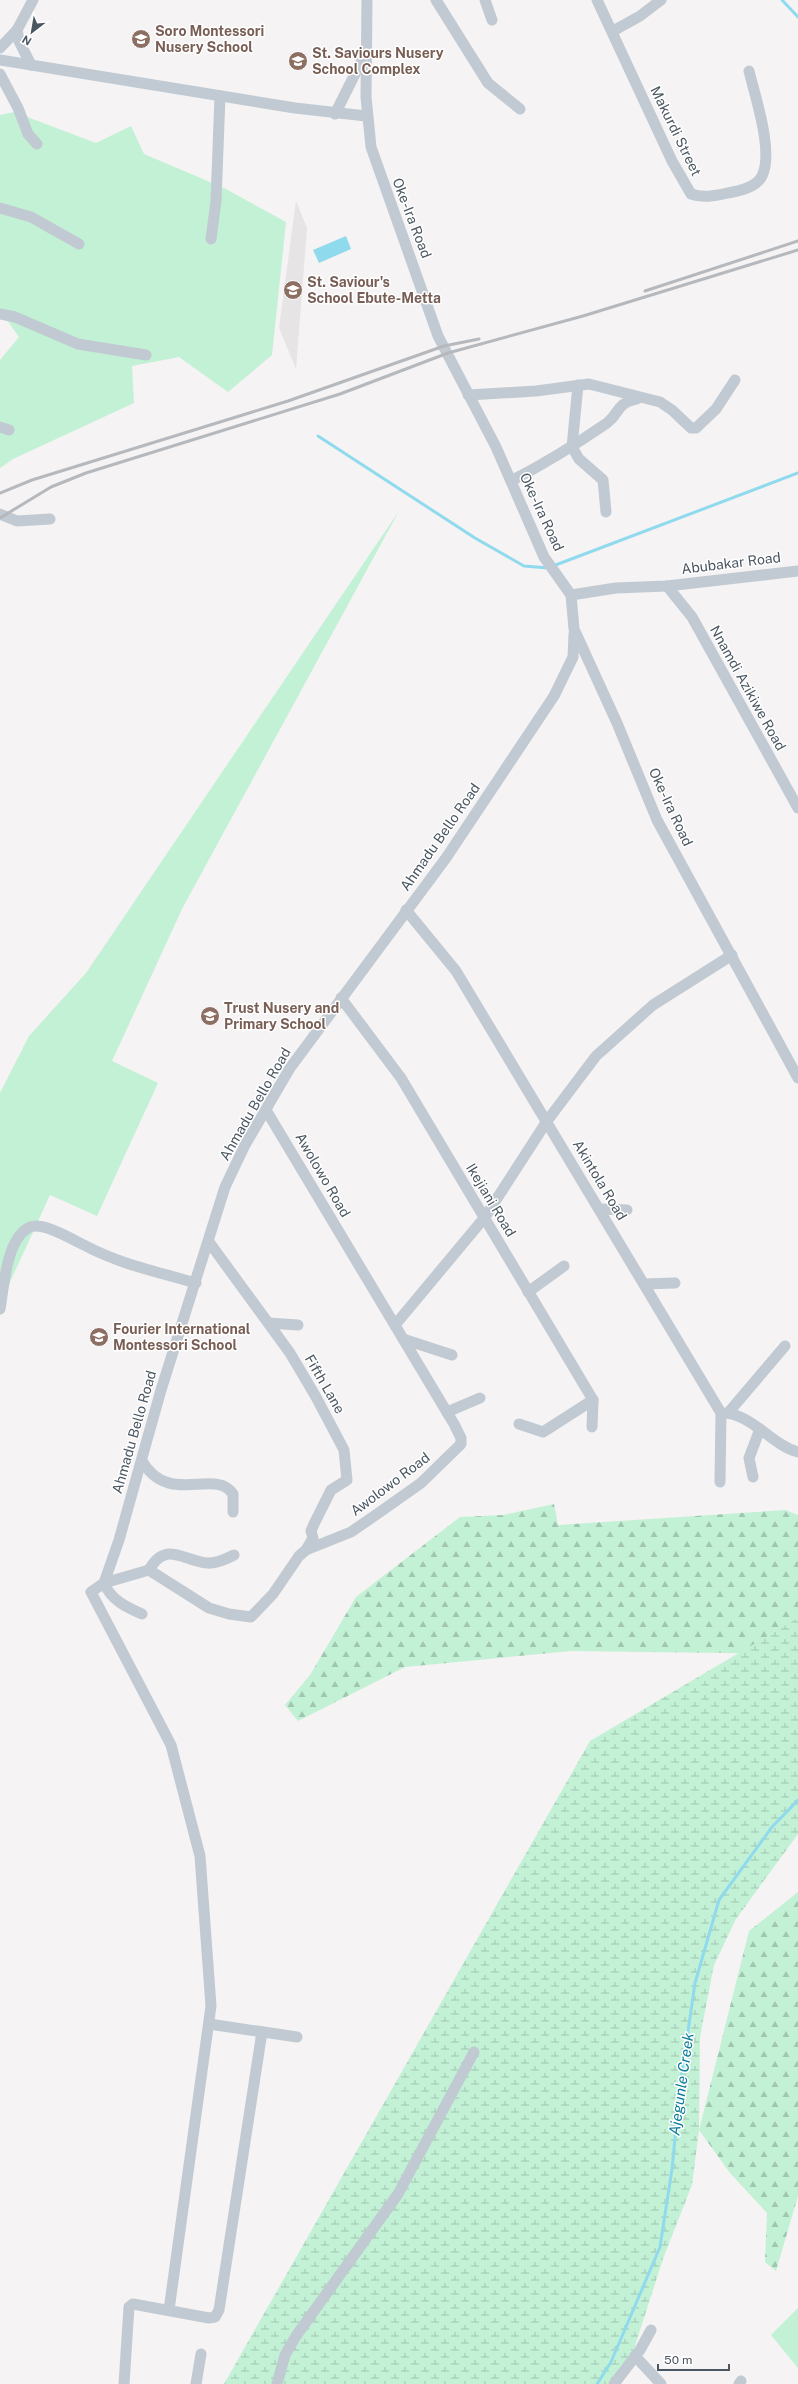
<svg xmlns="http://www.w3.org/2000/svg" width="798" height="2384" font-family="'Public Sans',sans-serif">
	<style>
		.education { fill: #e6e4e5 }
		.grass { fill: #c3f1d5 }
		.forest { fill: url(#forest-firs) }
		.wetland { fill: url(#wetland-marsh) }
		.water { fill: #90daee }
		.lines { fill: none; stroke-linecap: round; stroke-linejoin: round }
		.stream { stroke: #90daee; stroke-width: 3 }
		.minor { stroke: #c1cad2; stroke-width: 11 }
		.rail { stroke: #b5b8bd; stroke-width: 3 }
		.labels { text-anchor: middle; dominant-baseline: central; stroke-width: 3; stroke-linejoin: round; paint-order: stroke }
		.education-label { font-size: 14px; font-weight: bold; fill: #785e54; stroke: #fff; text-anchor: start }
		.street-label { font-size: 14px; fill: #4a5661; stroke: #fff }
		.water-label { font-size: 15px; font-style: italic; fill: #0c7c9b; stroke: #fff }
	</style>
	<defs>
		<pattern id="forest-firs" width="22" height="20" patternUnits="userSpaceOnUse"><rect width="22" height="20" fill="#c3f1d5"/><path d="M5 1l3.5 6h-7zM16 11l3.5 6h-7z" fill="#a0c6b0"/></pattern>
		<pattern id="wetland-marsh" width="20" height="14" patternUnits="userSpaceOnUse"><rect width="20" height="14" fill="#c3f1d5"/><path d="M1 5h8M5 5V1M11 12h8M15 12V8" fill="none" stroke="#a0c6b0"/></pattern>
	</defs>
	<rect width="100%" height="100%" fill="#f5f3f3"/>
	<polygon class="education" points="296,201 307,228 296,369 279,328"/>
	<g class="grass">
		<polygon points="14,112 96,143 131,126 144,154 224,188 286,222 272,355 228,392 179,357 132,366 134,403 13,459 0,468 0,360 19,337 0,310 0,115"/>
		<polygon points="399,511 183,907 112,1061 158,1083 97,1216 50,1195 0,1304 0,1093 29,1036 86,973"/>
		<polygon points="798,2308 798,2368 771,2335"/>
	</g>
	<g class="forest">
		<polygon points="554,1504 558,1525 785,1510 798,1515 798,1654 571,1651 405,1667 298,1721 285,1705 310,1675 356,1597 460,1517 503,1515"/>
		<polygon points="798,1892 798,2196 776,2271 765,2262 767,2213 730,2173 699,2130 749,1931"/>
	</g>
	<polygon class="wetland" points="798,1618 798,1834 736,1919 714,1965 700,2037 699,2130 692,2185 664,2256 632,2355 610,2384 224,2384 590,1741"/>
	<polygon class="water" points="346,236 351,249 319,263 313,250"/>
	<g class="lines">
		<g class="stream">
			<polyline points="782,0 798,17"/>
			<polyline points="318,436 475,538 524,566 548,568"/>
			<polyline points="553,566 798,473"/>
			<polyline points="597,2384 611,2362 660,2247 672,2169 680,2087 695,1983 719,1900 772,1827 798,1800"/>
		</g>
		<g class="minor">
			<polyline points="367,0 366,97 371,147 438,336 496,447 544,557 571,595 574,629 617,723 657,820 798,1078"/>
			<polyline points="436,0 488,83 520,109"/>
			<polyline points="485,0 492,20"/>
			<path d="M597,0L672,161L691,194C705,199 718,195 733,192C743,190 757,186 762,176C774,152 755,96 749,71"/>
			<polyline points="17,30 19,41 31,65"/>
			<polyline points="613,31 640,16 661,0"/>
			<polyline points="0,48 17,30 33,0"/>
			<polyline points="0,60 295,108 366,116"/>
			<polyline points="0,74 18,108 28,134 37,144"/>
			<polyline points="335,114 365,54"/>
			<polyline points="0,208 31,217 79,244"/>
			<polyline points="211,239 216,201 220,96"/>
			<polyline points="0,314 15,317 78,344 146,355"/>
			<polyline points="578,385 572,447 579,459 603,480 606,512"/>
			<polyline points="468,395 536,391 589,384 660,402 672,410 691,428 696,428 716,409 735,380"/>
			<polyline points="0,427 9,430"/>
			<path d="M511,481C546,463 575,445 607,423C621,412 615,404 637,399"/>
			<polyline points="0,514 17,521 50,519"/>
			<polyline points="667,586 692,617 798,808"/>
			<polyline points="571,595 616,588 667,586 798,571"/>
			<polyline points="406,910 456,971 721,1413 720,1482"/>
			<polyline points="341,998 401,1078 593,1400 592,1427"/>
			<polyline points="600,1209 627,1210"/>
			<polyline points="209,1242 290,1353 316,1397 344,1450 347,1480 331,1490 314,1524 311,1531 313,1538 306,1550"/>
			<polyline points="644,1284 675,1283"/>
			<polyline points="528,1292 564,1266"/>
			<path d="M0,1309C4,1287 6,1241 28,1228C41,1220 71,1239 84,1245C119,1264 158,1272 196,1283"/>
			<polyline points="269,1323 298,1325"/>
			<polyline points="395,1325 485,1217 547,1121 596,1056 653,1005 732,955"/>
			<polyline points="403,1339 452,1355"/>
			<polyline points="447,1412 480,1398"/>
			<path d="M721,1413C751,1412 771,1445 798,1452"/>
			<polyline points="728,1413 785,1346"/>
			<polyline points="519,1424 543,1432 593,1400"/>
			<path d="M142,1461C169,1507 215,1467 233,1494V1512"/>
			<polyline points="753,1477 749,1458 760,1429"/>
			<path d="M149,1570C166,1540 183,1561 207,1563C216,1564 226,1559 234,1555"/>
			<path d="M142,1614C126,1607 111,1600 104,1583L119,1540L161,1390L225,1187L245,1145L290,1068L446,858L554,696L573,657L574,634"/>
			<polyline points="209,2024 297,2037"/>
			<polyline points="169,2310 211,2006 200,1856 171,1745 91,1592 104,1583 149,1570 209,1608 229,1614 251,1617 273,1594 299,1556 306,1550 351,1532 380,1512 421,1483 461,1444 461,1438 454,1424 266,1110"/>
			<polyline points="635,2356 661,2384"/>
			<polyline points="124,2384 129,2307 133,2304 209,2318 215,2317 219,2310 262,2032"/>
			<polyline points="196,2384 201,2354"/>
			<polyline points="277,2384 285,2355 296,2336 398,2194 474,2052"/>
			<polyline points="614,2384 640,2350 651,2330"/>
			<polyline points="739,2384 741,2381"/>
		</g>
		<g class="rail">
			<polyline points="645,291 798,241"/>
			<polyline points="0,493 32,480 288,401 444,346 479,339"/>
			<polyline points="0,518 51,487 86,473 340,394 448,353 583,316 798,250"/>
		</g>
	</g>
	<defs>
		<g id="school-disc" transform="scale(1)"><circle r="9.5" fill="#8d6e63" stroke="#fff"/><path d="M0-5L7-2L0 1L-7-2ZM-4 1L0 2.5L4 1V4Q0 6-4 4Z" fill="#fff"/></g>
	</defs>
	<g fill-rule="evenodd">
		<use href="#school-disc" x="141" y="39"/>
		<use href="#school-disc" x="298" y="61"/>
		<use href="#school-disc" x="293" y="290"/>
		<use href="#school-disc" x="210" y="1016"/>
		<use href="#school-disc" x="99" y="1337"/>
	</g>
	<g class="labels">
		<g class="education-label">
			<text x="155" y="31">Soro Montessori<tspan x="155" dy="16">Nusery School</tspan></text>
			<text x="312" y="53">St. Saviours Nusery<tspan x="312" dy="16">School Complex</tspan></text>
			<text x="307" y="282">St. Saviour's<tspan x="307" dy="16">School Ebute-Metta</tspan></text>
			<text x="224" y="1008">Trust Nusery and<tspan x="224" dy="16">Primary School</tspan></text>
			<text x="113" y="1329">Fourier International<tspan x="113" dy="16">Montessori School</tspan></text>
		</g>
		<g class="street-label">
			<text transform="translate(676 131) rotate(64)">Makurdi Street</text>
			<text transform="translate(412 218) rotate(69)">Oke-Ira Road</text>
			<text transform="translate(542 512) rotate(65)">Oke-Ira Road</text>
			<text transform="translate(731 563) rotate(-7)">Abubakar Road</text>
			<text transform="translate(748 688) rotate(61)">Nnamdi Azikiwe Road</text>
			<text transform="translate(671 807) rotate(65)">Oke-Ira Road</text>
			<text transform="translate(440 837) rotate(-55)">Ahmadu Bello Road</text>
			<text transform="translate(255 1104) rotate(-60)">Ahmadu Bello Road</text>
			<text transform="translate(323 1175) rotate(60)">Awolowo Road</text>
			<text transform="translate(600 1180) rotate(59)">Akintola Road</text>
			<text transform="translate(491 1200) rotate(59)">Ikejiani Road</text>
			<text transform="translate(325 1384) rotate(60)">Fifth Lane</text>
			<text transform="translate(134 1432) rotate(-74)">Ahmadu Bello Road</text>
			<text transform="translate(390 1484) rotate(-37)">Awolowo Road</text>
		</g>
		<g class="water-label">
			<text transform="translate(681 2084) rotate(-82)">Ajegunle Creek</text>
		</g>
	</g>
	<g transform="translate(32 32) rotate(211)" stroke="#ffffff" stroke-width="3" paint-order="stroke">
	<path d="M0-3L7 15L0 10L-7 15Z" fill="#4a5661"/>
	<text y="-6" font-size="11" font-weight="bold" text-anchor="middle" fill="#4a5661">N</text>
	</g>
	<path d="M658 2364v6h71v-6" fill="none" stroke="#4a5661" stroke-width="2"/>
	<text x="664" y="2364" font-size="12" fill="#4a5661" stroke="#ffffff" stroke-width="3" paint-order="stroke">50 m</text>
</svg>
